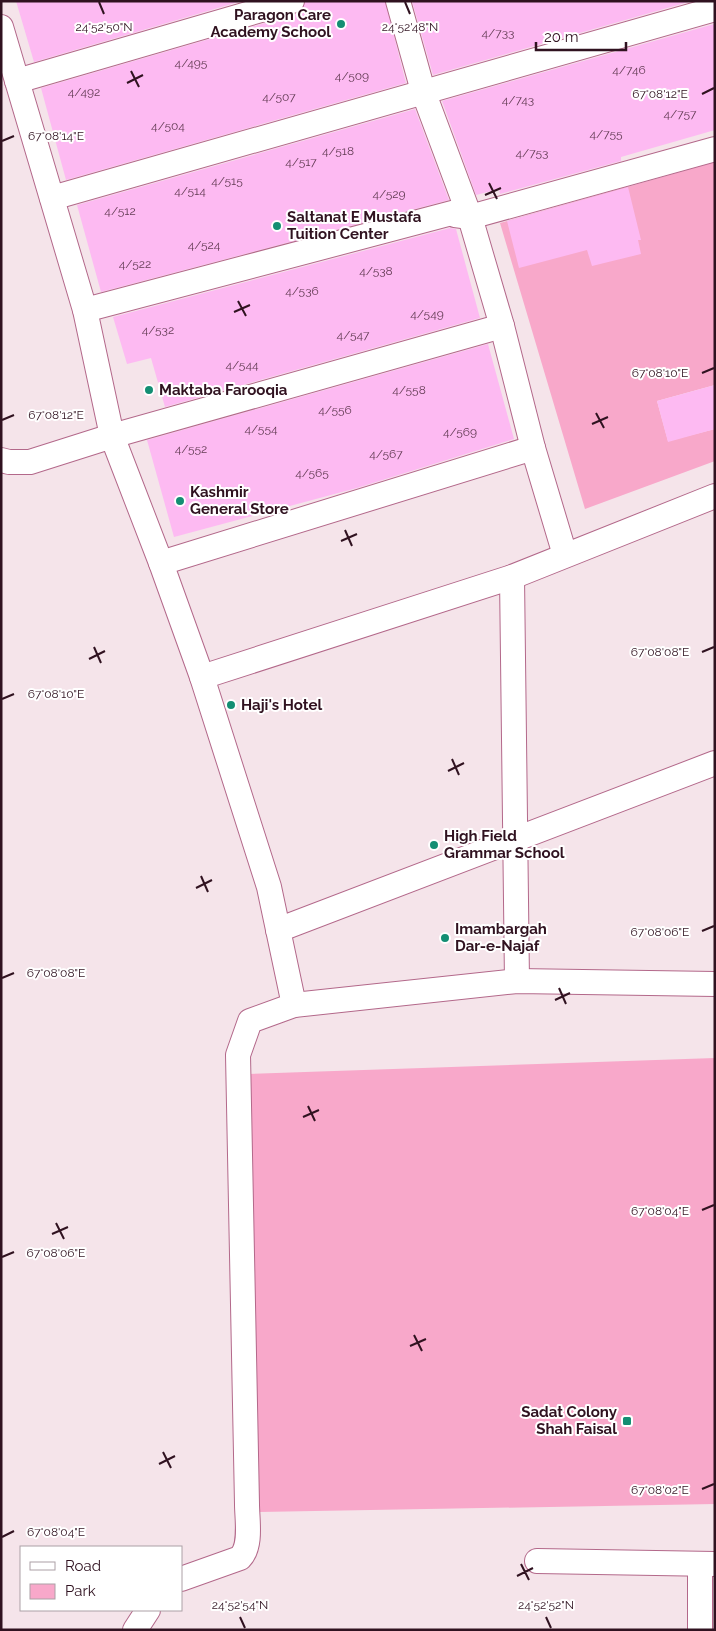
<svg xmlns="http://www.w3.org/2000/svg" width="716" height="1631" font-family="Raleway,sans-serif">
	<style>
		.green { fill: #f8a8ca }
		.building { fill: #fdbaf2 }
		.lines { fill: none; stroke-linecap: round; stroke-linejoin: round }
		.street-casing { stroke: #b3688a; stroke-width: 26 }
		.street { stroke: #fff; stroke-width: 24 }
		.ticks { fill: none; stroke: #301220; stroke-width: 2 }
		.poi-dot { fill: #138e73; stroke: #fff; stroke-width: 2 }
		.labels { text-anchor: middle; dominant-baseline: central; stroke-width: 4; stroke-linejoin: round; paint-order: stroke }
		.number-label { font-size: 12px; fill: #633c54 }
		.poi-label { font-size: 15px; font-weight: bold; fill: #301220; stroke: #fff; text-anchor: start }
		.ticks-label { font-size: 12px; text-anchor: middle; fill: #301220; stroke: #fff; stroke-width: 4; stroke-linejoin: round; paint-order: stroke }
	</style>
	<rect width="100%" height="100%" fill="#f5e4ea"/>
	<g class="green">
		<polygon points="715,162 715,385 657,401 668,441 715,429 715,461 585,509 500,223"/>
		<polygon points="715,1058 715,1504 259,1512 247,1074"/>
	</g>
	<g class="building">
		<polygon points="16,1 242,1 34,62"/>
		<polygon points="305,1 385,1 406,83 66,180 41,88 296,14 302,10"/>
		<polygon points="412,1 692,1 433,75"/>
		<polygon points="714,24 715,130 621,157 621,161 500,194 499,189 476,195 442,101"/>
		<polygon points="415,109 449,200 101,292 77,205"/>
		<polygon points="628,187 641,240 638,240 641,254 592,266 587,250 519,268 507,221"/>
		<polygon points="450,228 456,229 480,318 165,407 151,358 127,364 113,317"/>
		<polygon points="488,344 514,439 357,488 174,537 147,440"/>
		<polygon points="715,385 715,429 668,442 657,401"/>
	</g>
	<g class="lines">
		<g class="street-casing">
			<g id="street">
				<polyline points="398,1 423,91 470,217 502,326 533,448 565,555"/>
				<polyline points="1,27 85,310 112,436 161,563 202,677 269,887 294,1005"/>
				<polyline points="17,81 292,1"/>
				<polyline points="52,198 715,9"/>
				<polyline points="455,215 470,217 715,149"/>
				<polyline points="85,310 467,209"/>
				<polyline points="1,460 9,462 30,462 112,436 502,326"/>
				<polyline points="161,563 533,448"/>
				<polyline points="512,577 517,981"/>
				<polyline points="202,677 512,577 715,496"/>
				<polyline points="278,930 715,763"/>
				<polyline points="537,1561 715,1564"/>
				<polyline points="700,1564 700,1630"/>
				<path d="M181,1579L240,1558C252,1546 247,1520 247,1504L238,1055L250,1021L294,1005L517,981L715,984"/>
				<polyline points="135,1630 148,1610"/>
			</g>
		</g>
		<use href="#street" class="street"/>
	</g>
	<path class="ticks" d="M99,2L104,14M405,2L410,14M131,71L139,87M127,83L143,75M702,94L714,88M2,141L14,136M489,183L497,199M485,195L501,188M238,301L246,316M234,312L250,305M702,373L714,368M596,413L604,428M2,420L14,415M592,424L608,417M345,530L352,546M341,541L357,534M94,647L101,663M702,652L714,647M89,659L105,651M2,699L14,694M452,759L459,775M448,771L464,763M201,876L208,892M196,888L212,880M702,931L714,926M2,978L14,973M559,988L566,1004M555,1000L570,993M308,1106L315,1121M303,1117L319,1110M702,1210L714,1205M56,1223L64,1239M52,1234L68,1227M2,1257L14,1252M414,1335L422,1351M410,1346L426,1339M163,1452L171,1468M159,1464L175,1456M702,1489L714,1484M2,1537L14,1531M521,1564L529,1580M517,1576L533,1568M240,1617L245,1628M546,1617L551,1628"/>
	<g class="poi-dot">
		<circle cx="341" cy="24" r="5"/>
		<circle cx="277" cy="226" r="5"/>
		<circle cx="149" cy="390" r="5"/>
		<circle cx="180" cy="501" r="5"/>
		<circle cx="231" cy="705" r="5"/>
		<circle cx="434" cy="845" r="5"/>
		<circle cx="445" cy="938" r="5"/>
		<rect x="622" y="1416" width="10" height="10" rx="2.5"/>
	</g>
	<g class="labels">
		<g class="number-label">
			<text x="498" y="33">4/733</text>
			<text x="191" y="63">4/495</text>
			<text x="629" y="70">4/746</text>
			<text x="352" y="76">4/509</text>
			<text x="84" y="92">4/492</text>
			<text x="279" y="97">4/507</text>
			<text x="518" y="100">4/743</text>
			<text x="680" y="114">4/757</text>
			<text x="168" y="126">4/504</text>
			<text x="606" y="134">4/755</text>
			<text x="338" y="151">4/518</text>
			<text x="532" y="153">4/753</text>
			<text x="301" y="162">4/517</text>
			<text x="227" y="181">4/515</text>
			<text x="190" y="191">4/514</text>
			<text x="389" y="194">4/529</text>
			<text x="120" y="211">4/512</text>
			<text x="204" y="245">4/524</text>
			<text x="135" y="264">4/522</text>
			<text x="376" y="271">4/538</text>
			<text x="302" y="291">4/536</text>
			<text x="427" y="314">4/549</text>
			<text x="158" y="330">4/532</text>
			<text x="353" y="335">4/547</text>
			<text x="242" y="365">4/544</text>
			<text x="409" y="390">4/558</text>
			<text x="335" y="410">4/556</text>
			<text x="261" y="429">4/554</text>
			<text x="460" y="432">4/569</text>
			<text x="191" y="449">4/552</text>
			<text x="386" y="454">4/567</text>
			<text x="312" y="473">4/565</text>
		</g>
		<g class="poi-label">
			<text x="331" y="15" text-anchor="end">Paragon Care<tspan x="331" dy="17">Academy School</tspan></text>
			<text x="287" y="217">Saltanat E Mustafa<tspan x="287" dy="17">Tuition Center</tspan></text>
			<text x="159" y="390">Maktaba Farooqia</text>
			<text x="190" y="492">Kashmir<tspan x="190" dy="17">General Store</tspan></text>
			<text x="241" y="705">Haji's Hotel</text>
			<text x="444" y="836">High Field<tspan x="444" dy="17">Grammar School</tspan></text>
			<text x="455" y="929">Imambargah<tspan x="455" dy="17">Dar-e-Najaf</tspan></text>
			<text x="617" y="1412" text-anchor="end">Sadat Colony<tspan x="617" dy="17">Shah Faisal</tspan></text>
		</g>
	</g>
	<g class="ticks-label">
		<text x="104" y="31">24°52'50"N</text>
		<text x="410" y="31">24°52'48"N</text>
		<text x="660" y="98">67°08'12"E</text>
		<text x="56" y="140">67°08'14"E</text>
		<text x="660" y="377">67°08'10"E</text>
		<text x="56" y="419">67°08'12"E</text>
		<text x="660" y="656">67°08'08"E</text>
		<text x="56" y="698">67°08'10"E</text>
		<text x="660" y="936">67°08'06"E</text>
		<text x="56" y="977">67°08'08"E</text>
		<text x="660" y="1215">67°08'04"E</text>
		<text x="56" y="1257">67°08'06"E</text>
		<text x="660" y="1494">67°08'02"E</text>
		<text x="56" y="1536">67°08'04"E</text>
		<text x="240" y="1609">24°52'54"N</text>
		<text x="546" y="1609">24°52'52"N</text>
	</g>
	<rect width="716" height="1631" fill="none" stroke="#301220" stroke-width="5"/>
	<rect x="20" y="1546" width="162" height="65" fill="#ffffff" stroke="#aca0a6"/>
	<rect x="30" y="1562" width="25" height="8" fill="#ffffff" stroke="#aca0a6"/>
	<text x="65" y="1571" font-size="15" fill="#301220">Road</text>
	<rect x="30" y="1584" width="25" height="15" fill="#f8a8ca" stroke="#aca0a6"/>
	<text x="65" y="1596" font-size="15" fill="#301220">Park</text>
	<path d="M536 42v8h90v-8" fill="none" stroke="#301220" stroke-width="2.5"/>
	<text x="544" y="42" font-size="15" fill="#301220" stroke="#ffffff" stroke-width="4" paint-order="stroke">20 m</text>
</svg>
